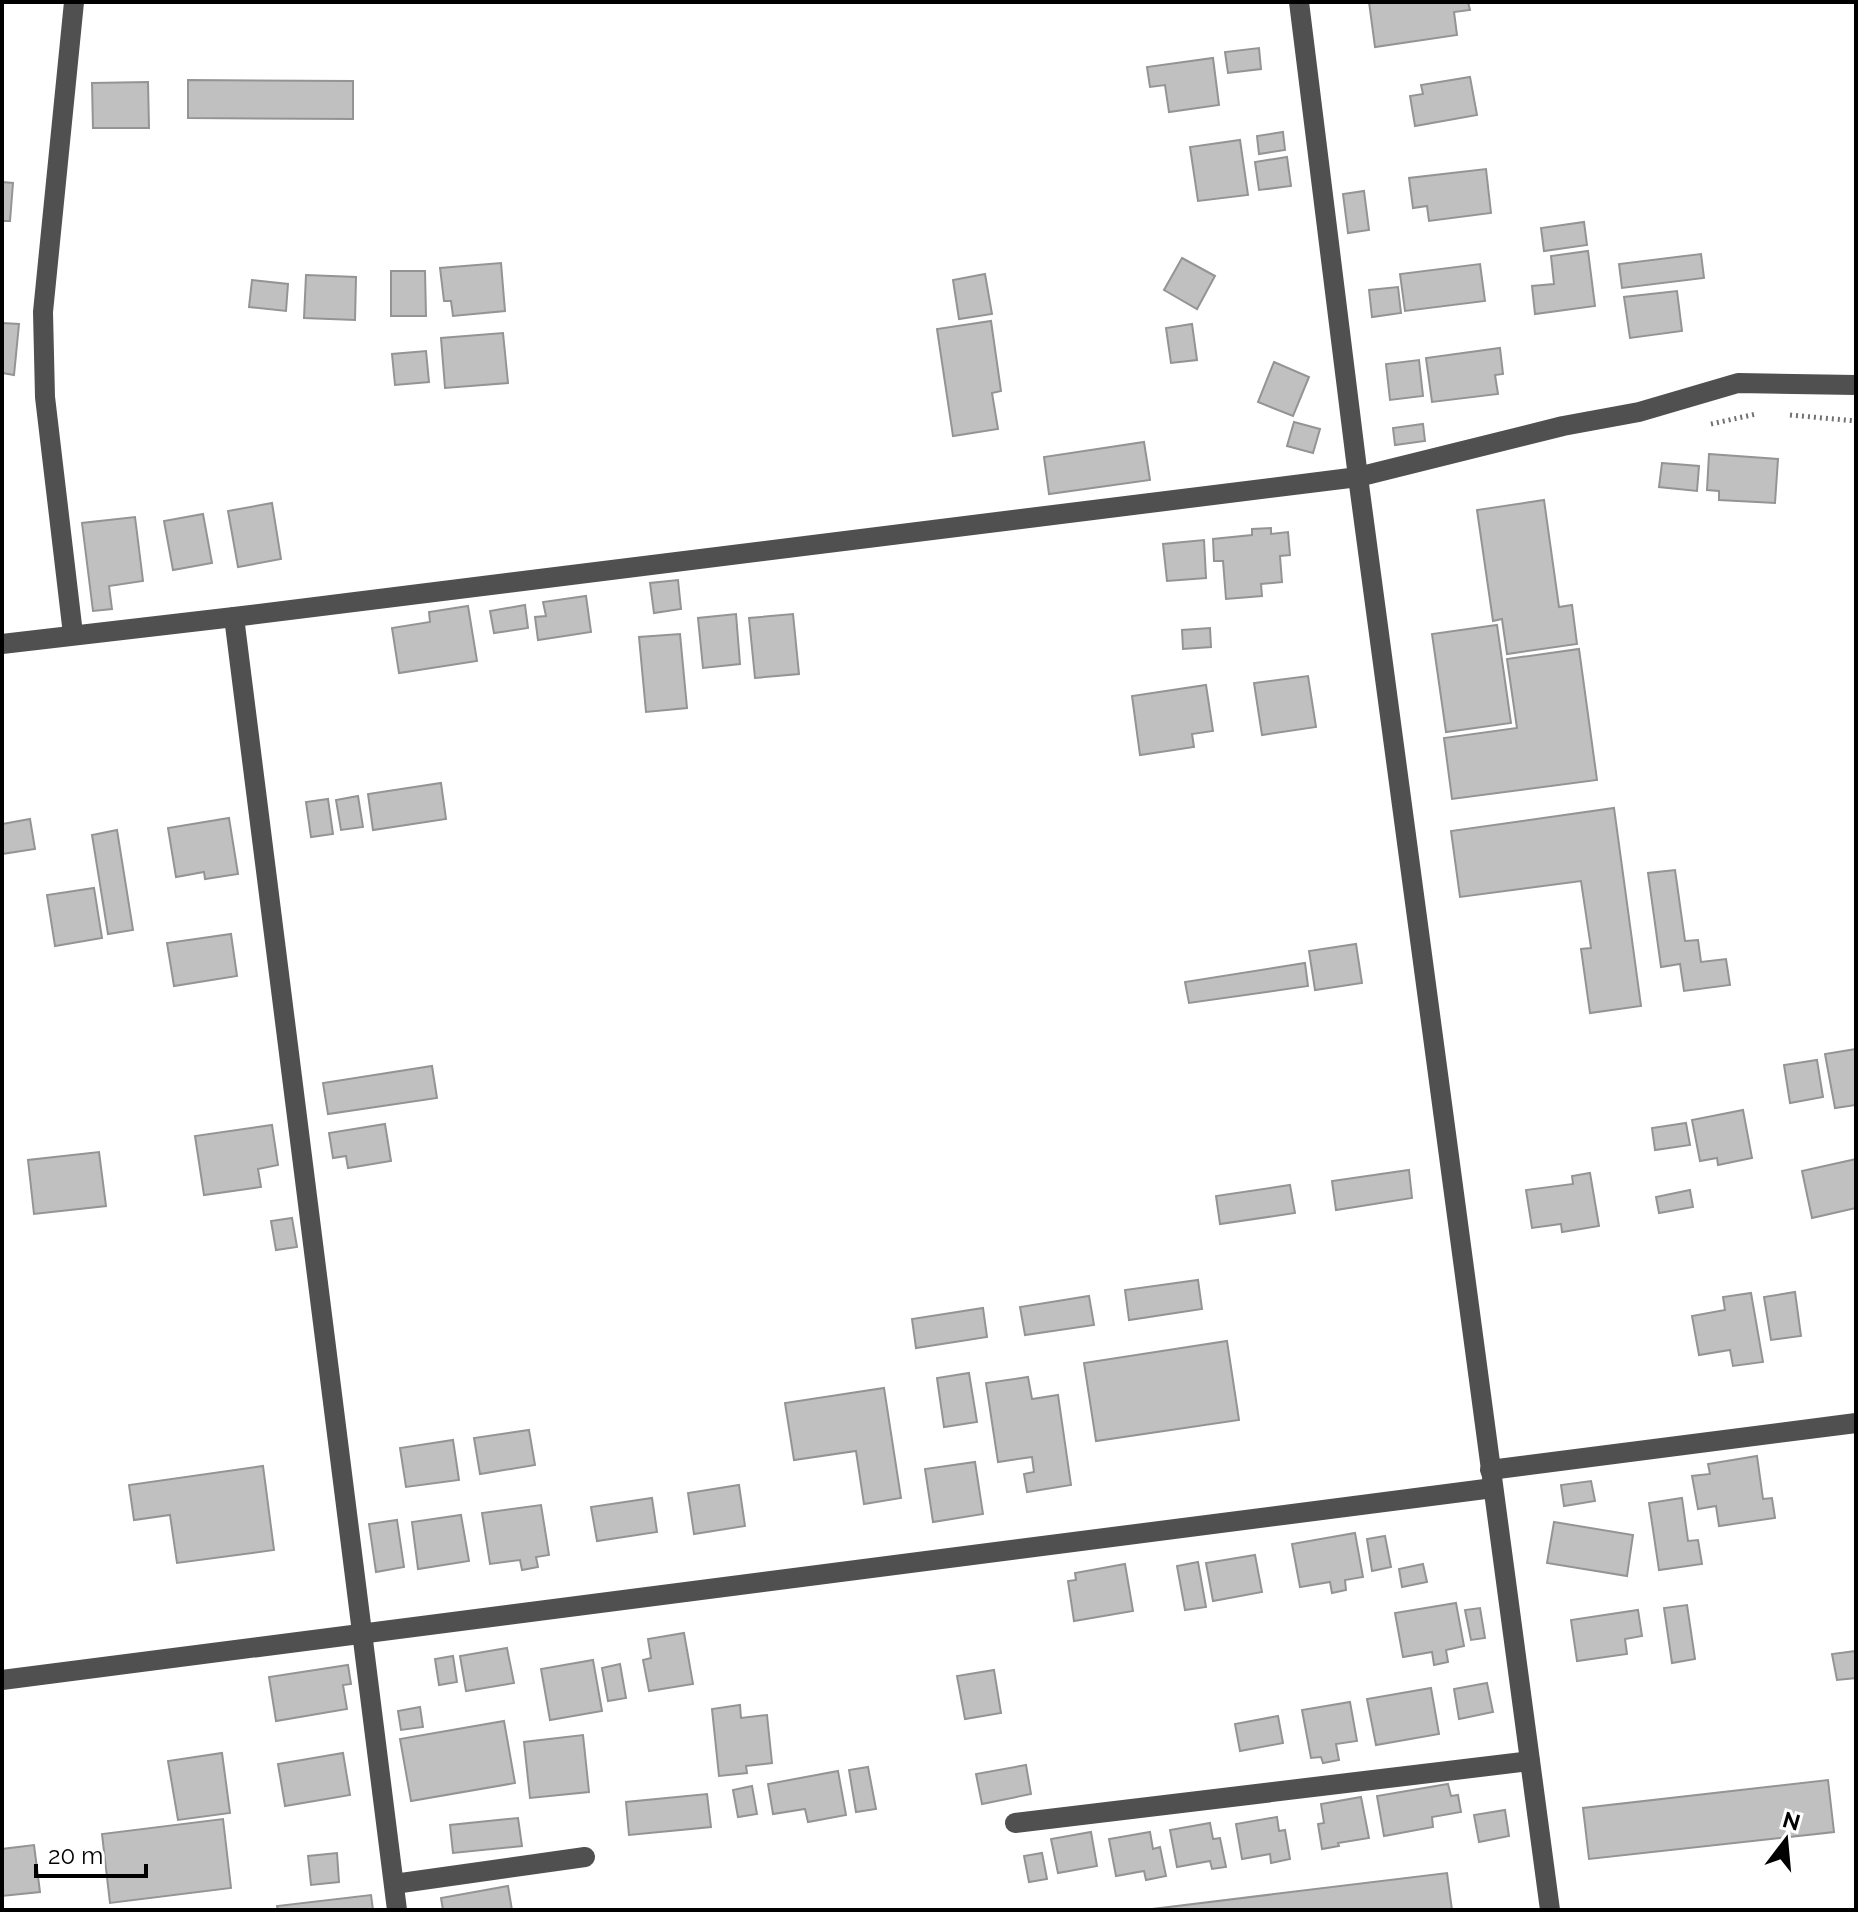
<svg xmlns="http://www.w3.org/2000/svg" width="1858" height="1912" font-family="Raleway,sans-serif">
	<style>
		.building { fill: #c0c0c0; stroke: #949494; stroke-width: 2 }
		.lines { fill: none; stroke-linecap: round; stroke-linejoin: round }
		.path { stroke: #727272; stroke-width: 5; stroke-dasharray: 2 4; stroke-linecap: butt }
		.minor { stroke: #505050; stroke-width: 20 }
	</style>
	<rect width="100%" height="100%" fill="#fff"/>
	<g class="building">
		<polygon points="1369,2 1468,2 1470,10 1454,12 1457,35 1375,47"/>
		<polygon points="1259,48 1261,69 1228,73 1225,52"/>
		<polygon points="1213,58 1219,105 1169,112 1165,85 1150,87 1147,67"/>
		<polygon points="1470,77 1477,115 1415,126 1410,96 1423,94 1421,85"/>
		<polygon points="188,80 353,81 353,119 188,118"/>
		<polygon points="148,82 149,128 93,128 92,83"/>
		<polygon points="1283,132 1285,150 1259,154 1257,136"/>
		<polygon points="1240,140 1248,195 1198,201 1190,147"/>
		<polygon points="1287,157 1291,186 1259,190 1255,162"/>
		<polygon points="1486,169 1491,213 1429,221 1427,206 1413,208 1409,178"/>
		<polygon points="2,182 13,183 10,221 2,221"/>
		<polygon points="1364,191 1369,230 1348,233 1343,194"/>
		<polygon points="1584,222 1587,245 1544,251 1541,228"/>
		<polygon points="1588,251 1595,306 1535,314 1532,286 1554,284 1551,256"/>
		<polygon points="1701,254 1704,278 1622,288 1619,264"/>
		<polygon points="1182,258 1215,276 1197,309 1164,290"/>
		<polygon points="501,263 505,311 453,316 451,301 444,301 440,268"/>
		<polygon points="1480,264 1485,301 1405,311 1400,274"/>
		<polygon points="391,271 425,271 426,316 391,316"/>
		<polygon points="985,274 992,314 959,319 953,280"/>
		<polygon points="306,275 356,277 355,320 304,318"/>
		<polygon points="252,280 288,284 286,311 249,307"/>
		<polygon points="1398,287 1401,313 1372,317 1369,290"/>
		<polygon points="1677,291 1682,331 1630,338 1624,297"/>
		<polygon points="991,321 1001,391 992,393 998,429 953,436 937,329"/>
		<polygon points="2,323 19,324 14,375 2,373"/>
		<polygon points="1192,324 1197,360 1171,363 1166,328"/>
		<polygon points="503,333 508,383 445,388 441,338"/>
		<polygon points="1500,348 1503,374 1495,375 1498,394 1432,402 1426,358"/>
		<polygon points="426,351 429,382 395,385 392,354"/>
		<polygon points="1419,360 1423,396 1390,400 1386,364"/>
		<polygon points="1274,362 1309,377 1293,416 1258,402"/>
		<polygon points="1294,422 1320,429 1313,453 1287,446"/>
		<polygon points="1423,424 1425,441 1395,445 1393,428"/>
		<polygon points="1144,442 1150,480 1049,494 1044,457"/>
		<polygon points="1709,454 1778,459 1775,503 1719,500 1719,491 1707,490"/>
		<polygon points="1662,463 1699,466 1697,491 1659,487"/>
		<polygon points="1544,500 1559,607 1572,605 1577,644 1507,654 1502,619 1493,621 1477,510"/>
		<polygon points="272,503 281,559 238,567 228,511"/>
		<polygon points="203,514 212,563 173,570 164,521"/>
		<polygon points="135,517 143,581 109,586 112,609 93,611 82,523"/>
		<polygon points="1271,528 1271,534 1288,532 1290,555 1280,556 1282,582 1261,584 1262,596 1226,599 1223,561 1214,561 1213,539 1252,535 1252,529"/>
		<polygon points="1204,540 1206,578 1167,581 1163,544"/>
		<polygon points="678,580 681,609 654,613 650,583"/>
		<polygon points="586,596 591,632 538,640 535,617 546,616 543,602"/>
		<polygon points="525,605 528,628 494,633 490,611"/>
		<polygon points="468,606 477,661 399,673 392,628 430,622 429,612"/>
		<polygon points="736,614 740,664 703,668 698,618"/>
		<polygon points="793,614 799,674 755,678 749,618"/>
		<polygon points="1497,625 1511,723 1446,732 1432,634"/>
		<polygon points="1210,628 1211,647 1183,649 1182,630"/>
		<polygon points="680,634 687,708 646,712 639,637"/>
		<polygon points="1579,649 1597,780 1452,799 1444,738 1517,728 1507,659"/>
		<polygon points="1308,676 1316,727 1262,735 1254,683"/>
		<polygon points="1206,685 1213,731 1192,734 1194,747 1140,755 1132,696"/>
		<polygon points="441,783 446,819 373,830 368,794"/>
		<polygon points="358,796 363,827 341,830 336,800"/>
		<polygon points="328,799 333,834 311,837 306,802"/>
		<polygon points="1614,808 1641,1006 1590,1013 1581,949 1591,948 1581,881 1460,897 1451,831"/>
		<polygon points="229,818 238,874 205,879 204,872 176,877 168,828"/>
		<polygon points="30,819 35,849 2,854 2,824"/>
		<polygon points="117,830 133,930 108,934 92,835"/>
		<polygon points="1675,870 1685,941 1698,940 1701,962 1726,959 1730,985 1684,991 1680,964 1661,967 1648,873"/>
		<polygon points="94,888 102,938 55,946 47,895"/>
		<polygon points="231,934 237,976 174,986 167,943"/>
		<polygon points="1356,944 1362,983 1315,990 1309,951"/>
		<polygon points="1305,963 1308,986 1189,1003 1185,982"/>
		<polygon points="1856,1049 1856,1105 1835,1108 1825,1054"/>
		<polygon points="1817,1060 1823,1097 1790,1103 1784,1065"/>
		<polygon points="432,1066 437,1098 328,1114 323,1083"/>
		<polygon points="1743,1110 1752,1158 1718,1165 1717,1158 1700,1161 1692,1120"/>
		<polygon points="1686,1123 1690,1145 1655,1150 1652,1128"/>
		<polygon points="385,1124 391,1161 348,1168 346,1156 333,1158 329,1133"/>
		<polygon points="272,1125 278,1165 258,1169 261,1187 204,1195 195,1136"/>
		<polygon points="99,1152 106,1206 34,1214 28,1160"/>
		<polygon points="1856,1159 1856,1208 1812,1218 1802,1171"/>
		<polygon points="1409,1170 1412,1198 1336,1210 1332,1181"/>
		<polygon points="1590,1173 1599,1226 1562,1232 1561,1224 1532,1228 1526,1190 1573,1184 1572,1176"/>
		<polygon points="1290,1185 1295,1213 1220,1224 1216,1196"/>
		<polygon points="1690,1190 1693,1207 1659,1213 1656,1197"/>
		<polygon points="292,1218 297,1247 276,1250 271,1221"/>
		<polygon points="1198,1280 1202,1309 1129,1320 1125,1290"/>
		<polygon points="1795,1292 1801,1336 1771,1340 1764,1297"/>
		<polygon points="1751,1293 1763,1362 1733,1366 1730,1350 1699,1355 1692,1316 1725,1310 1723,1297"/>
		<polygon points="1089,1296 1094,1325 1025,1335 1020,1307"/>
		<polygon points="983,1308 987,1337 916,1348 912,1319"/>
		<polygon points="1227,1341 1239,1420 1096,1441 1084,1363"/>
		<polygon points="969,1373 977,1422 944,1427 937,1378"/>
		<polygon points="1028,1377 1032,1399 1058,1395 1071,1485 1027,1492 1024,1474 1034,1472 1032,1457 998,1462 986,1383"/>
		<polygon points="884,1388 901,1498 864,1504 856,1451 794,1460 785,1403"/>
		<polygon points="529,1430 535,1465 480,1474 474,1438"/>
		<polygon points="453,1440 459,1480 406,1487 400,1448"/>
		<polygon points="1757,1456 1763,1499 1772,1498 1775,1518 1719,1526 1716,1506 1698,1509 1692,1476 1710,1474 1708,1464"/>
		<polygon points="975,1462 983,1514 933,1522 925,1469"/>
		<polygon points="263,1466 274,1550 177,1563 170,1515 134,1520 129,1485"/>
		<polygon points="1591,1481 1595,1501 1564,1506 1561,1485"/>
		<polygon points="739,1485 745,1526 694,1534 688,1493"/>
		<polygon points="652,1498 657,1532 597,1541 591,1507"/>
		<polygon points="1682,1498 1688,1541 1698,1540 1702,1564 1659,1570 1649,1503"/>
		<polygon points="541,1505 549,1555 536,1557 538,1567 522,1570 520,1560 490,1564 482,1513"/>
		<polygon points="461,1515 469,1561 418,1569 412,1522"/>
		<polygon points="397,1520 404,1567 376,1572 369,1524"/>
		<polygon points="1554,1522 1633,1535 1627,1576 1547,1563"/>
		<polygon points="1355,1533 1363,1577 1345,1580 1346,1590 1332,1593 1330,1582 1300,1587 1292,1544"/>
		<polygon points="1385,1536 1391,1567 1372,1571 1367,1539"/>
		<polygon points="1255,1555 1262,1592 1213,1601 1206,1563"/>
		<polygon points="1198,1562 1206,1607 1185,1610 1177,1566"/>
		<polygon points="1125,1564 1133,1611 1074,1621 1068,1581 1076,1580 1075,1573"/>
		<polygon points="1423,1564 1427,1582 1402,1587 1399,1569"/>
		<polygon points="1456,1603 1464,1646 1446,1650 1448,1662 1434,1665 1432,1652 1403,1657 1395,1613"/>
		<polygon points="1687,1605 1695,1659 1672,1663 1664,1608"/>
		<polygon points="1480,1608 1485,1638 1471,1640 1465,1610"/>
		<polygon points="1638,1610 1642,1636 1625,1639 1627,1654 1577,1661 1571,1620"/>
		<polygon points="684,1633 693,1684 649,1691 643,1660 651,1658 648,1639"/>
		<polygon points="507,1648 514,1683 466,1691 460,1656"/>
		<polygon points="1856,1651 1856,1678 1837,1680 1832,1654"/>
		<polygon points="453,1656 457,1682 439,1685 435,1659"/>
		<polygon points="593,1660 602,1711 550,1720 541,1669"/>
		<polygon points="620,1664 626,1698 608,1701 602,1668"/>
		<polygon points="348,1665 351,1684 343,1685 347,1709 276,1721 269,1677"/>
		<polygon points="994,1670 1001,1713 965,1719 957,1676"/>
		<polygon points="1487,1683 1493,1712 1459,1719 1454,1689"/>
		<polygon points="1431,1688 1439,1734 1376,1745 1367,1699"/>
		<polygon points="1350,1702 1357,1741 1336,1744 1339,1760 1323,1763 1321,1757 1311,1758 1302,1710"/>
		<polygon points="740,1705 741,1718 767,1715 772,1763 746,1766 747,1773 719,1776 712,1709"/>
		<polygon points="420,1707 423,1727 401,1730 398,1711"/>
		<polygon points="1278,1716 1283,1743 1240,1751 1235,1724"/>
		<polygon points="504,1721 515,1783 411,1801 400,1739"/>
		<polygon points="583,1735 589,1792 530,1798 524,1742"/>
		<polygon points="222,1753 230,1813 178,1820 168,1761"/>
		<polygon points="343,1753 350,1795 285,1806 278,1764"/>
		<polygon points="1026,1765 1031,1794 982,1804 976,1774"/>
		<polygon points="868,1767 876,1809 856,1812 849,1770"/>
		<polygon points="838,1771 846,1815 808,1822 805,1809 773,1814 768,1784"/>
		<polygon points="1828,1780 1834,1832 1589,1859 1583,1808"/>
		<polygon points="1448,1784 1451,1796 1458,1795 1461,1812 1432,1817 1433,1827 1384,1836 1377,1796"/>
		<polygon points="752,1786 757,1814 738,1817 733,1790"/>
		<polygon points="707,1794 711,1827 629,1835 626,1802"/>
		<polygon points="1361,1797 1369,1838 1338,1843 1339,1846 1322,1849 1318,1824 1324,1823 1321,1804"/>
		<polygon points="1505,1810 1509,1836 1479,1842 1474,1815"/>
		<polygon points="1277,1817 1279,1831 1285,1830 1290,1859 1271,1863 1270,1854 1242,1859 1236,1824"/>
		<polygon points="518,1818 522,1846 453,1853 450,1825"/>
		<polygon points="223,1819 231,1888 110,1903 102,1834"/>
		<polygon points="1210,1823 1213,1839 1220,1838 1226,1867 1212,1869 1210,1861 1177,1867 1170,1830"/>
		<polygon points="1091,1832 1097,1866 1058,1873 1051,1839"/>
		<polygon points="1150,1832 1153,1849 1160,1847 1166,1876 1146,1880 1144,1871 1116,1876 1109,1839"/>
		<polygon points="34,1845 40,1892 2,1896 2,1849"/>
		<polygon points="337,1853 339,1882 311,1885 308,1856"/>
		<polygon points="1042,1853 1047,1879 1029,1882 1024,1856"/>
		<polygon points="1447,1873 1452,1910 1144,1910"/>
		<polygon points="508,1886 512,1910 443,1910 441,1898"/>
		<polygon points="371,1895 373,1910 278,1910 277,1906"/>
	</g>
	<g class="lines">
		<g class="path">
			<polyline points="1790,415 1856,421"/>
			<polyline points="1711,424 1756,414"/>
		</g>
		<g class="minor">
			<polyline points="1299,2 1358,477 1550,1910"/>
			<polyline points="234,617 397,1910"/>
			<polyline points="73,634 45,397 43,312 74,2"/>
			<polyline points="2,644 234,617 1358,477 1563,426 1639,412 1738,383 1856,385"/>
			<polyline points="1490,1470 1856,1423"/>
			<polyline points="2,1680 1493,1488"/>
			<polyline points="1015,1823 1530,1761"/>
			<polyline points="394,1884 585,1857"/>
		</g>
	</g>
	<rect width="1858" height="1912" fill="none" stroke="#000000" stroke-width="8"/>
	<g transform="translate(1786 1840) rotate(16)" stroke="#ffffff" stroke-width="6" paint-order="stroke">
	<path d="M0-6L14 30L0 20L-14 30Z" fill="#000000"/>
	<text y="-12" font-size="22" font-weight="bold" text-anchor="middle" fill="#000000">N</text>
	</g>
	<path d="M36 1864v12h110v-12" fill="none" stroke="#000000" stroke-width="4"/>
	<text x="48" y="1864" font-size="24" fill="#000000" stroke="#ffffff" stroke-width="6" paint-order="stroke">20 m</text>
</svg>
